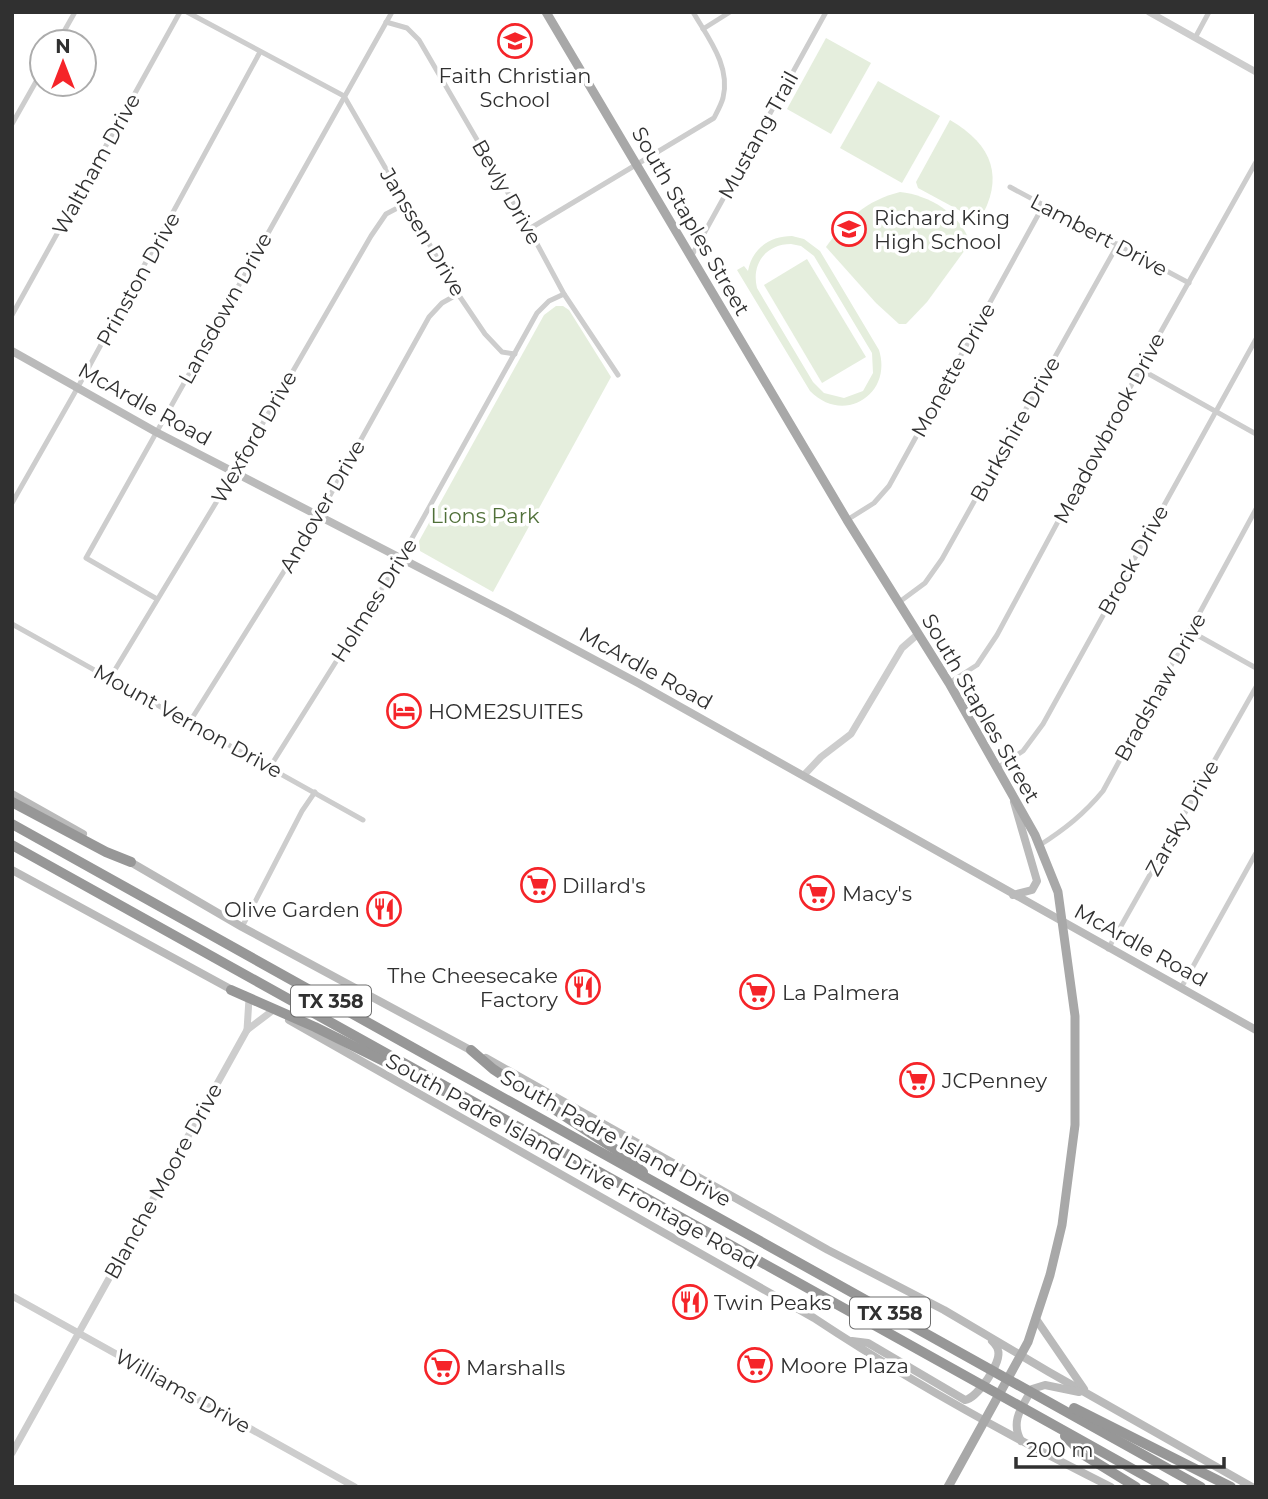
<svg xmlns="http://www.w3.org/2000/svg" width="1268" height="1499" font-family="Montserrat,sans-serif">
	<style>
		.green { fill: #e5eedd; fill-rule: evenodd }
		.lines { fill: none; stroke-linecap: round; stroke-linejoin: round }
		.minor { stroke: #cdcdcd; stroke-width: 5 }
		.tertiary { stroke: #cdcdcd; stroke-width: 7 }
		.secondary { stroke: #bababa; stroke-width: 8 }
		.primary { stroke: #a8a8a8; stroke-width: 9 }
		.motorway { stroke: #979797; stroke-width: 10 }
		.labels { text-anchor: middle; dominant-baseline: central; stroke-width: 7; stroke-linejoin: round; paint-order: stroke }
		.shield { fill: #fff; stroke: #6e6e6e; stroke-width: 2 }
		.shield-label { font-size: 19px; font-weight: bold; fill: #303030 }
		.poi-label { font-size: 21px; fill: #303030; stroke: #fff; text-anchor: start }
		.street-label { font-size: 21px; fill: #303030; stroke: #fff }
		.park-label { font-size: 21px; fill: #507039; stroke: #fff }
	</style>
	<rect width="100%" height="100%" fill="#fff"/>
	<g class="green">
		<polygon points="826,38 871,63 831,134 787,109"/>
		<polygon points="878,81 940,116 902,183 840,148"/>
		<path d="M950,120C993,145 1005,178 979,221L918,188L916,182Z"/>
		<path d="M900,192C929,195 961,214 970,243L927,302L906,324H899L876,303L826,247C845,220 867,200 900,192Z"/>
		<path d="M792,236L804,239L820,251L879,350C893,395 843,425 810,391L737,270L744,266L748,271C752,249 769,236 792,236ZM791,244L801,246L814,256L872,353L873,373L863,391L844,398L824,393L813,382L757,288C751,264 766,244 791,244Z"/>
		<polygon points="807,259 866,357 822,383 764,285"/>
		<polygon points="556,306 563,306 569,310 611,377 493,592 420,551 419,541 544,315"/>
	</g>
	<g class="lines">
		<g class="minor">
			<polyline points="187,12 344,96 458,294 485,334 502,352 515,354"/>
			<polyline points="386,22 407,28 419,40 529,229 564,294 618,375"/>
			<polyline points="703,29 730,12"/>
			<polyline points="1195,38 1209,12"/>
			<polyline points="58,42 75,12"/>
			<polyline points="12,124 42,71"/>
			<polyline points="1010,187 1189,283"/>
			<path d="M529,229L714,118C717,112 721,105 723,98C731,66 708,38 693,12"/>
			<polyline points="691,257 826,12"/>
			<polyline points="12,315 180,12"/>
			<polyline points="1140,369 1256,434"/>
			<polyline points="12,503 78,387 260,52"/>
			<polyline points="847,520 874,503 889,486 1043,206"/>
			<polyline points="157,599 86,558 392,12"/>
			<polyline points="898,603 925,583 942,559 1118,244"/>
			<polyline points="12,624 363,820"/>
			<polyline points="1190,631 1256,668"/>
			<polyline points="110,678 234,473 371,236 386,214 405,204"/>
			<polyline points="949,683 977,665 997,635 1140,369 1256,162"/>
			<polyline points="189,723 318,517 429,317 442,303 458,294"/>
			<polyline points="270,767 401,558 537,313 549,301 564,294"/>
			<polyline points="997,768 1023,751 1043,724 1256,339"/>
			<path d="M1040,845C1065,829 1084,814 1103,791L1256,509"/>
			<polyline points="242,927 302,811 315,792"/>
			<polyline points="1108,949 1256,687"/>
			<polyline points="1181,988 1256,853"/>
		</g>
		<g class="tertiary">
			<polyline points="1149,12 1256,72"/>
			<polyline points="804,775 821,757 851,734 902,648 918,634"/>
			<polyline points="247,1030 249,999"/>
			<polyline points="12,1296 355,1487"/>
			<polyline points="12,1453 247,1030 272,1011"/>
		</g>
		<g class="secondary">
			<polyline points="12,351 156,432 509,614 638,683 1256,1030"/>
			<polyline points="12,794 83,834"/>
			<polyline points="127,860 242,927 474,1052"/>
			<polyline points="12,870 234,991"/>
			<polyline points="1013,895 1032,890 1037,881 1014,802"/>
			<path d="M289,1020L814,1318C909,1381 1009,1436 1111,1487"/>
			<polyline points="486,1058 828,1250 944,1310 1049,1372 1252,1487"/>
			<polyline points="1036,1319 1084,1389"/>
			<path d="M852,1341L868,1343L965,1400C977,1398 1002,1363 998,1350C997,1346 994,1343 992,1341"/>
			<path d="M1021,1441C1010,1421 1022,1407 1032,1389L1045,1385L1079,1392"/>
		</g>
		<polyline class="primary" points="546,12 847,520 949,683 1035,835 1058,892 1075,1016 1075,1125 1062,1225 1050,1275 1028,1342 948,1487"/>
		<g class="motorway">
			<polyline points="12,802 106,852 131,862"/>
			<polyline points="12,824 1201,1487"/>
			<polyline points="12,845 1165,1487"/>
			<polyline points="231,990 315,1027 444,1091"/>
			<polyline points="471,1050 493,1069 633,1161 643,1172"/>
			<polyline points="1074,1408 1231,1487"/>
			<polyline points="1065,1436 1084,1455 1136,1487"/>
		</g>
	</g>
	<defs>
		<g id="school-ring" transform="scale(1.75)"><circle r="9.5" fill="#fff" stroke="#f52429" stroke-width="1.5"/><path d="M0-5L7-2L0 1L-7-2ZM-4 1L0 2.5L4 1V4Q0 6-4 4Z" fill="#f52429"/></g>
		<g id="hotel-ring" transform="scale(1.75)"><circle r="9.5" fill="#fff" stroke="#f52429" stroke-width="1.5"/><path d="M-6-4.5h1.5V1H6V5H4.5V3h-9V5H-6ZM-4 0a1.8 1.8 0 1 1 3.6 0ZM.5 0V-2.5h3Q6-2.5 6 0Z" fill="#f52429"/></g>
		<g id="supermarket-ring" transform="scale(1.75)"><circle r="9.5" fill="#fff" stroke="#f52429" stroke-width="1.5"/><path d="M-6-5.5h2.5l.6 2H6L4.5 2H-2.5L-4.4-4H-6ZM-1.5 3.2a1.3 1.3 0 1 0 .1 0ZM3 3.2a1.3 1.3 0 1 0 .1 0Z" fill="#f52429"/></g>
		<g id="restaurant-ring" transform="scale(1.75)"><circle r="9.5" fill="#fff" stroke="#f52429" stroke-width="1.5"/><path d="M-5-6h1v4h1v-4h1v4h1v-4h1v5L-1.5 .5V6h-2V.5L-5-1ZM5-6V6H3V1.5H1.5Q1.5-4 5-6Z" fill="#f52429"/></g>
	</defs>
	<g fill-rule="evenodd">
		<use href="#school-ring" x="515" y="41"/>
		<use href="#school-ring" x="849" y="229"/>
		<use href="#hotel-ring" x="404" y="711"/>
		<use href="#supermarket-ring" x="538" y="885"/>
		<use href="#supermarket-ring" x="817" y="893"/>
		<use href="#restaurant-ring" x="384" y="909"/>
		<use href="#restaurant-ring" x="583" y="987"/>
		<use href="#supermarket-ring" x="757" y="992"/>
		<use href="#supermarket-ring" x="917" y="1080"/>
		<use href="#restaurant-ring" x="690" y="1302"/>
		<use href="#supermarket-ring" x="755" y="1365"/>
		<use href="#supermarket-ring" x="442" y="1367"/>
	</g>
	<g class="labels">
		<g class="shield">
			<rect x="291" y="985.5" width="80" height="31" rx="5"/>
			<rect x="850" y="1297.5" width="80" height="31" rx="5"/>
		</g>
		<g class="shield-label">
			<text x="331" y="1001">TX 358</text>
			<text x="890" y="1313">TX 358</text>
		</g>
		<g class="poi-label">
			<text x="515" y="75" text-anchor="middle">Faith Christian<tspan x="515" dy="24">School</tspan></text>
			<text x="874" y="217">Richard King<tspan x="874" dy="24">High School</tspan></text>
			<text x="428" y="711">HOME2SUITES</text>
			<text x="562" y="885">Dillard's</text>
			<text x="842" y="893">Macy's</text>
			<text x="360" y="909" text-anchor="end">Olive Garden</text>
			<text x="558" y="975" text-anchor="end">The Cheesecake<tspan x="558" dy="24">Factory</tspan></text>
			<text x="782" y="992">La Palmera</text>
			<text x="942" y="1080">JCPenney</text>
			<text x="714" y="1302">Twin Peaks</text>
			<text x="780" y="1365">Moore Plaza</text>
			<text x="466" y="1367">Marshalls</text>
		</g>
		<g class="street-label">
			<text transform="translate(758 135) rotate(-61)">Mustang Trail</text>
			<text transform="translate(96 164) rotate(-61)">Waltham Drive</text>
			<text transform="translate(507 192) rotate(60)">Bevly Drive</text>
			<text transform="translate(691 221) rotate(60)">South Staples Street</text>
			<text transform="translate(423 232) rotate(59)">Janssen Drive</text>
			<text transform="translate(1099 235) rotate(28)">Lambert Drive</text>
			<text transform="translate(138 279) rotate(-61)">Prinston Drive</text>
			<text transform="translate(225 308) rotate(-61)">Lansdown Drive</text>
			<text transform="translate(953 370) rotate(-61)">Monette Drive</text>
			<text transform="translate(145 404) rotate(29)">McArdle Road</text>
			<text transform="translate(1109 428) rotate(-62)">Meadowbrook Drive</text>
			<text transform="translate(1015 429) rotate(-61)">Burkshire Drive</text>
			<text transform="translate(254 437) rotate(-60)">Wexford Drive</text>
			<text transform="translate(322 506) rotate(-60)">Andover Drive</text>
			<text transform="translate(1133 560) rotate(-61)">Brock Drive</text>
			<text transform="translate(374 600) rotate(-58)">Holmes Drive</text>
			<text transform="translate(646 668) rotate(29)">McArdle Road</text>
			<text transform="translate(1160 687) rotate(-61)">Bradshaw Drive</text>
			<text transform="translate(981 708) rotate(60)">South Staples Street</text>
			<text transform="translate(188 721) rotate(29)">Mount Vernon Drive</text>
			<text transform="translate(1182 818) rotate(-61)">Zarsky Drive</text>
			<text transform="translate(1141 945) rotate(29)">McArdle Road</text>
			<text transform="translate(616 1138) rotate(29)">South Padre Island Drive</text>
			<text transform="translate(572 1161) rotate(29)">South Padre Island Drive Frontage Road</text>
			<text transform="translate(163 1181) rotate(-61)">Blanche Moore Drive</text>
			<text transform="translate(183 1391) rotate(29)">Williams Drive</text>
		</g>
		<g class="park-label">
			<text x="485" y="515">Lions Park</text>
		</g>
	</g>
	<rect width="1268" height="1499" fill="none" stroke="#303030" stroke-width="28"/>
	<g transform="translate(63 63)"><circle r="33" fill="#ffffff" stroke="#acacac" stroke-width="2"/>
	<path d="M0-5L12 26L0 18L-12 26Z" fill="#f52429"/>
	<text y="-10" font-size="19" font-weight="bold" text-anchor="middle" fill="#303030">N</text>
	</g>
	<path d="M1016 1457v10h208v-10" fill="none" stroke="#303030" stroke-width="3.5"/>
	<text x="1026" y="1457" font-size="21" fill="#303030" stroke="#ffffff" stroke-width="5" paint-order="stroke">200 m</text>
</svg>
